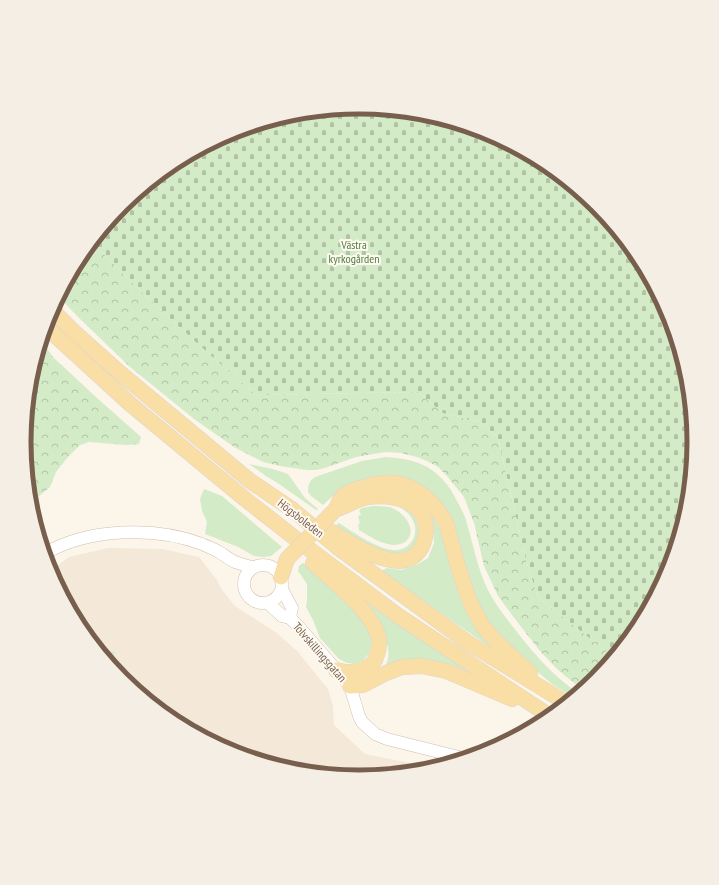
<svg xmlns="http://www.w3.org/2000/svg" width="719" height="885" font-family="'PT Sans Narrow',sans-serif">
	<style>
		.residential { fill: #f4e9d9 }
		.green { fill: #d4ebc8 }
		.forest { fill: url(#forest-crowns) }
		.cemetery { fill: url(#cemetery-stones) }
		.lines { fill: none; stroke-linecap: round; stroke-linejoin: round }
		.minor-casing { stroke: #cfbfaf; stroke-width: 13 }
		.major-casing { stroke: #dcd5d1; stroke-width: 16 }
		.minor { stroke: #fff; stroke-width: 12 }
		.major { stroke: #f9dfa5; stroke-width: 15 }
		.major-bridge-casing { stroke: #dcd5d1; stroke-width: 16; stroke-linecap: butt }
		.major-bridge { stroke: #f9dfa5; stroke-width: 15 }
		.labels { text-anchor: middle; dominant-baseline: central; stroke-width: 4; stroke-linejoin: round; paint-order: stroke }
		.park-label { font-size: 12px; fill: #527d45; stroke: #fffaf1 }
		.street-label { font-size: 12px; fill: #785f4d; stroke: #fffaf1 }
		.rim { fill: none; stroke: #785f4d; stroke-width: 5 }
	</style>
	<defs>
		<pattern id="forest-crowns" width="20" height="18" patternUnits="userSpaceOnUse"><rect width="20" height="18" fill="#d4ebc8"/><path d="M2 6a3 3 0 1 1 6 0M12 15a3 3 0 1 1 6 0" fill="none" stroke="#b1c2a5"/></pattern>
		<pattern id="cemetery-stones" width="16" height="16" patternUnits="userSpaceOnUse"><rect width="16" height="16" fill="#d4ebc8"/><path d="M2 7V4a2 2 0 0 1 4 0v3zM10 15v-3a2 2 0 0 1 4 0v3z" fill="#b1c2a5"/></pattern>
	</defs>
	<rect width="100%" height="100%" fill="#fcf6ea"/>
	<polygon class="residential" points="108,548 163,549 199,557 217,580 222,590 235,606 277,633 298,652 328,689 333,706 334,725 365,754 435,768 425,772 359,778 294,772 231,752 173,721 122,680 80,629 50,571 69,557"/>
	<g class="green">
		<path d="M386,457C415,459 434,465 451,490C456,499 461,508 465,517C473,542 477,569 489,592C497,607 507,619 517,632C535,655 555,678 580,694L574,698L552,684L534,669L508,645L486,621L478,604L448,512L335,494L323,505L311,496L308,492C308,485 309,481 315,477L362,461Z"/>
		<polygon points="249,464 273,469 288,474 305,498 318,509 316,510 279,484 266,476"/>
		<polygon points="204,489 222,496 282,547 271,556 263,557 254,556 238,547 205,534 207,522 202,511 200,499"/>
		<path d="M397,505H399C404,509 411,512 415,518C421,528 419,545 408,551C403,555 391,554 384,552C380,552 376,549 373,547C360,541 348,533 336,525L339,523C353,532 377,549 394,550C409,551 419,536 414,523C411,514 404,510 397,505Z"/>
		<path d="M373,506C378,506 384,506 389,507C402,510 420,530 405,542C402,544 398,545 393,545C381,544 369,536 359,530L358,524H360L358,516L361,515L359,510L362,508Z"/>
		<polygon points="432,515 440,529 449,557 458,593 475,624 494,650 381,571 387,568 401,570 418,564 428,558 434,543"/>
		<polygon points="303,563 305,564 332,587 352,608 369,630 371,639 371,648 368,655 362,661 355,664 347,663 339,659 320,638 313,620 306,607 307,600 307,584 298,571 299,566"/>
		<path d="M361,598L469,672L465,673L380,672C382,669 386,666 387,662C395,643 371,613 361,598Z"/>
		<polygon points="97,649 115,652 115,653 113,656 101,654"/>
	</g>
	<g class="forest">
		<path d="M92,242C144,296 200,347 257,395L418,392L443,413L481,422L498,438L526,560L538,597L612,656L615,657L597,680L585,690L578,686L564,675L556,668L540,651L515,619L498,596L484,566L474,523L464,497L447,476L438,467L427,461L417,457L401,453L386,452L356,457L325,468L316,470H306L280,466L263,462L234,447L194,419L130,367L77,316L59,297L81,256Z"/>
		<polygon points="40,344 46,347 53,357 97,398 141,437 139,444 126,445 89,442 80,445 68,457 56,472 50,487 38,497 29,496 24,442 30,377"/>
	</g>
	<path class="cemetery" d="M360,107L425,113L488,133L546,164L597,205L639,256L670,314L689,377L695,443L689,508L669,571L638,629L615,657L612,656L538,597L526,560L498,438L481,422L443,413L418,392L257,395C200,347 144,296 92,242L122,205L173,163L231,132L294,113Z"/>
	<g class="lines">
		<g class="minor-casing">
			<g id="minor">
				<path d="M44,554C88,528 155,526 202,544C208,547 214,549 219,552C224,555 229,559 235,562C241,564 247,566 252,567"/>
				<circle cx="263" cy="584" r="19"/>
				<polyline points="282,589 292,608 290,618"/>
				<polyline points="268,603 282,616 290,618 299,627 350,686 359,716 362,722 375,734 387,739 467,759"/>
			</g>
		</g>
		<g class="major-casing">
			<g id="major">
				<polyline points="52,310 73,331 120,373 250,481 293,510 337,547 467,642 568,704"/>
				<polyline points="46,327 129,403 164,432 245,499 305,546 397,615 545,713 552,717"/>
				<path d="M336,509C338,505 339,500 342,497C347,492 356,489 364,487C368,486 372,484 376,484C407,478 431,496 446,523C456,557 463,595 483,626C496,644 514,658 530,673"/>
				<path d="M324,527C344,539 375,561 399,561C417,560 425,547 426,530C426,523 424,515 419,510C407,497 385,495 368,497C357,499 347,506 336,509"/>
				<path d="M313,563C332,580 374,613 379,639C380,646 378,653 375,660C371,667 359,672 351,672C347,673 341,671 336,670"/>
				<polyline points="281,577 287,559"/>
				<polyline points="350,686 363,685 386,673 402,667 422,666 446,671 512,699"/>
			</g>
		</g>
		<use href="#minor" class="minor"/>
		<use href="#major" class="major"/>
		<g class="major-bridge-casing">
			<polyline id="major-bridge" points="287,559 336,509"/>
		</g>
		<use href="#major-bridge" class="major-bridge"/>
	</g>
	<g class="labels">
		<g class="park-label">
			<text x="354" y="244">Västra<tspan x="354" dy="14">kyrkogården</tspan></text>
		</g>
		<g class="street-label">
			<text transform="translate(301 518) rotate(38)">Högsboleden</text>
			<text transform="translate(320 652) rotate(49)">Tolvskillingsgatan</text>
		</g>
	</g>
	<path d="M0 0H719V885H0ZM31 442a328 328 0 1 1 656 0a328 328 0 1 1-656 0Z" fill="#f4eee4" fill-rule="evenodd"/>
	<path class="rim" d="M31 442a328 328 0 1 1 656 0a328 328 0 1 1-656 0Z"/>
</svg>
